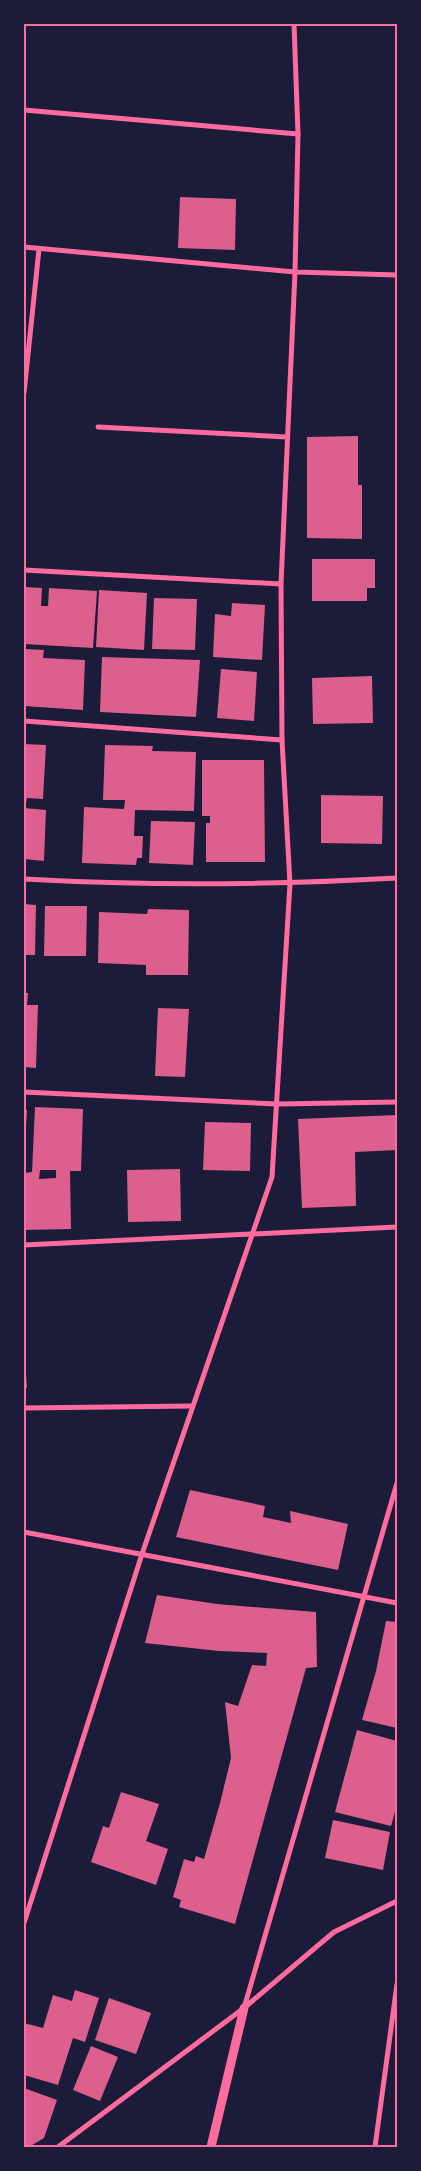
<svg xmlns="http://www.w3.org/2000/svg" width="421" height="2171" font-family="'PT Sans',sans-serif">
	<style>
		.building { fill: #dd5f8e; fill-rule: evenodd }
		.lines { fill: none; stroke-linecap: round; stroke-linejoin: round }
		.minor { stroke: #ff6b9d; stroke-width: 5 }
		.tertiary { stroke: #ff6b9d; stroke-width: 9 }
		.neatline { fill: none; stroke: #ff6b9d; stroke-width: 2 }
	</style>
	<rect width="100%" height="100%" fill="#1b1b3a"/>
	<g class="building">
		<polygon points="180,197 236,199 235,250 178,248"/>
		<polygon points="358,436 358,485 362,485 362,539 307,538 307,437"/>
		<polygon points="312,559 375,559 375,588 367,588 367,601 312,601"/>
		<polygon points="24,587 42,588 41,606 48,606 49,588 97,591 93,648 24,644"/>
		<polygon points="99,590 147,593 144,650 96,647"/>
		<polygon points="154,598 197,599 195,650 152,649"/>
		<polygon points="232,603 265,605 262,660 213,657 215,614 231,616"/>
		<polygon points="26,649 44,650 43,658 85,660 83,710 24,706 24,654 26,654"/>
		<polygon points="102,657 200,660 196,717 100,712"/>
		<polygon points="221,669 257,672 254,721 217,718"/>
		<polygon points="372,676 373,723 313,724 312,678"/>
		<polygon points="24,744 46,745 43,799 27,798 26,804 24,804"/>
		<polygon points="105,745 153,746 152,751 196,752 194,811 135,810 134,836 143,836 142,858 137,858 136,865 82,863 84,807 124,809 125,800 103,800"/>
		<polygon points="202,760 264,760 265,862 206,862 206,823 210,823 210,816 202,816"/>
		<polygon points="321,795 383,796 382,844 321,843"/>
		<polygon points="24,808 46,810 44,861 24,859"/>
		<polygon points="151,821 195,822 193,865 149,863"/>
		<polygon points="24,904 36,905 35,955 24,955"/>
		<polygon points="45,906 87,906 86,956 44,956"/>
		<polygon points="148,909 189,910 188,975 146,975 146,965 98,963 99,912 147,914"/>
		<polygon points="24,993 28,993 27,1005 38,1005 36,1068 24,1067"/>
		<polygon points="158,1008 189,1009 185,1077 155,1076"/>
		<path d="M35,1107L83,1109L81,1171H70L71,1229L24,1230V1173L32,1172ZM40,1170H56V1178L39,1179Z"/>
		<polygon points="24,1110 27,1110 25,1143 24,1143"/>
		<polygon points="397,1115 397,1150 355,1152 356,1206 302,1208 298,1119"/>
		<polygon points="205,1122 251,1123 250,1171 203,1170"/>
		<polygon points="180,1169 181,1221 128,1222 127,1170"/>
		<polygon points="24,1360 25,1360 27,1388 24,1388"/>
		<polygon points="190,1490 265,1506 263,1517 291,1523 290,1511 348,1524 338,1570 176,1537"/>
		<polygon points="157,1595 217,1604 316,1612 317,1667 306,1668 235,1924 179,1907 181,1900 173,1897 184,1859 194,1862 196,1856 204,1859 220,1803 231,1758 225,1702 238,1706 252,1665 266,1666 267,1653 219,1651 145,1643"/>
		<polygon points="386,1621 397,1622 397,1728 362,1720 376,1671"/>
		<polygon points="357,1730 397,1741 397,1805 391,1826 335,1812"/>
		<polygon points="121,1792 159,1804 146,1841 168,1849 156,1885 91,1862 103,1826 109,1828"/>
		<polygon points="333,1820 390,1832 383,1870 325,1858"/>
		<polygon points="75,1990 99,1998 85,2042 73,2038 58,2085 24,2075 24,2023 43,2028 53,1995 72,2001"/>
		<polygon points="109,1998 151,2013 136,2054 95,2040"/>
		<polygon points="91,2046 118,2057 100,2101 73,2090"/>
		<polygon points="24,2088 57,2100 44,2138 29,2147 24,2147"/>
	</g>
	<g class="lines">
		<g class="minor">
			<polyline points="24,110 298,134"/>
			<polyline points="24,247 295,272 397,275"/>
			<polyline points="24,393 39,249"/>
			<polyline points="98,427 287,437"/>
			<polyline points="24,570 281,584"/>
			<polyline points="24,721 282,740"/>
			<path d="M24,879C148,886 273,885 397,878"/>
			<polyline points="24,1092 277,1104 397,1102"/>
			<polyline points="24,1245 397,1227"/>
			<polyline points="24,1408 192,1406"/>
			<polyline points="24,1532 397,1603"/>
			<polyline points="24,1923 142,1554 272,1177 290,884 282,740 281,584 295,272 298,134 294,24"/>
			<polyline points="244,2008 397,1483"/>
			<polyline points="58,2147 244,2008 334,1932 397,1901"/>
			<polyline points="375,2147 397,1984"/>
		</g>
		<polyline class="tertiary" points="211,2147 244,2008"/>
	</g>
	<rect width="421" height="2171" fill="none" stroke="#1b1b3a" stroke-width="50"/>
	<rect x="25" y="25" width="371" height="2121" class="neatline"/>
</svg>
